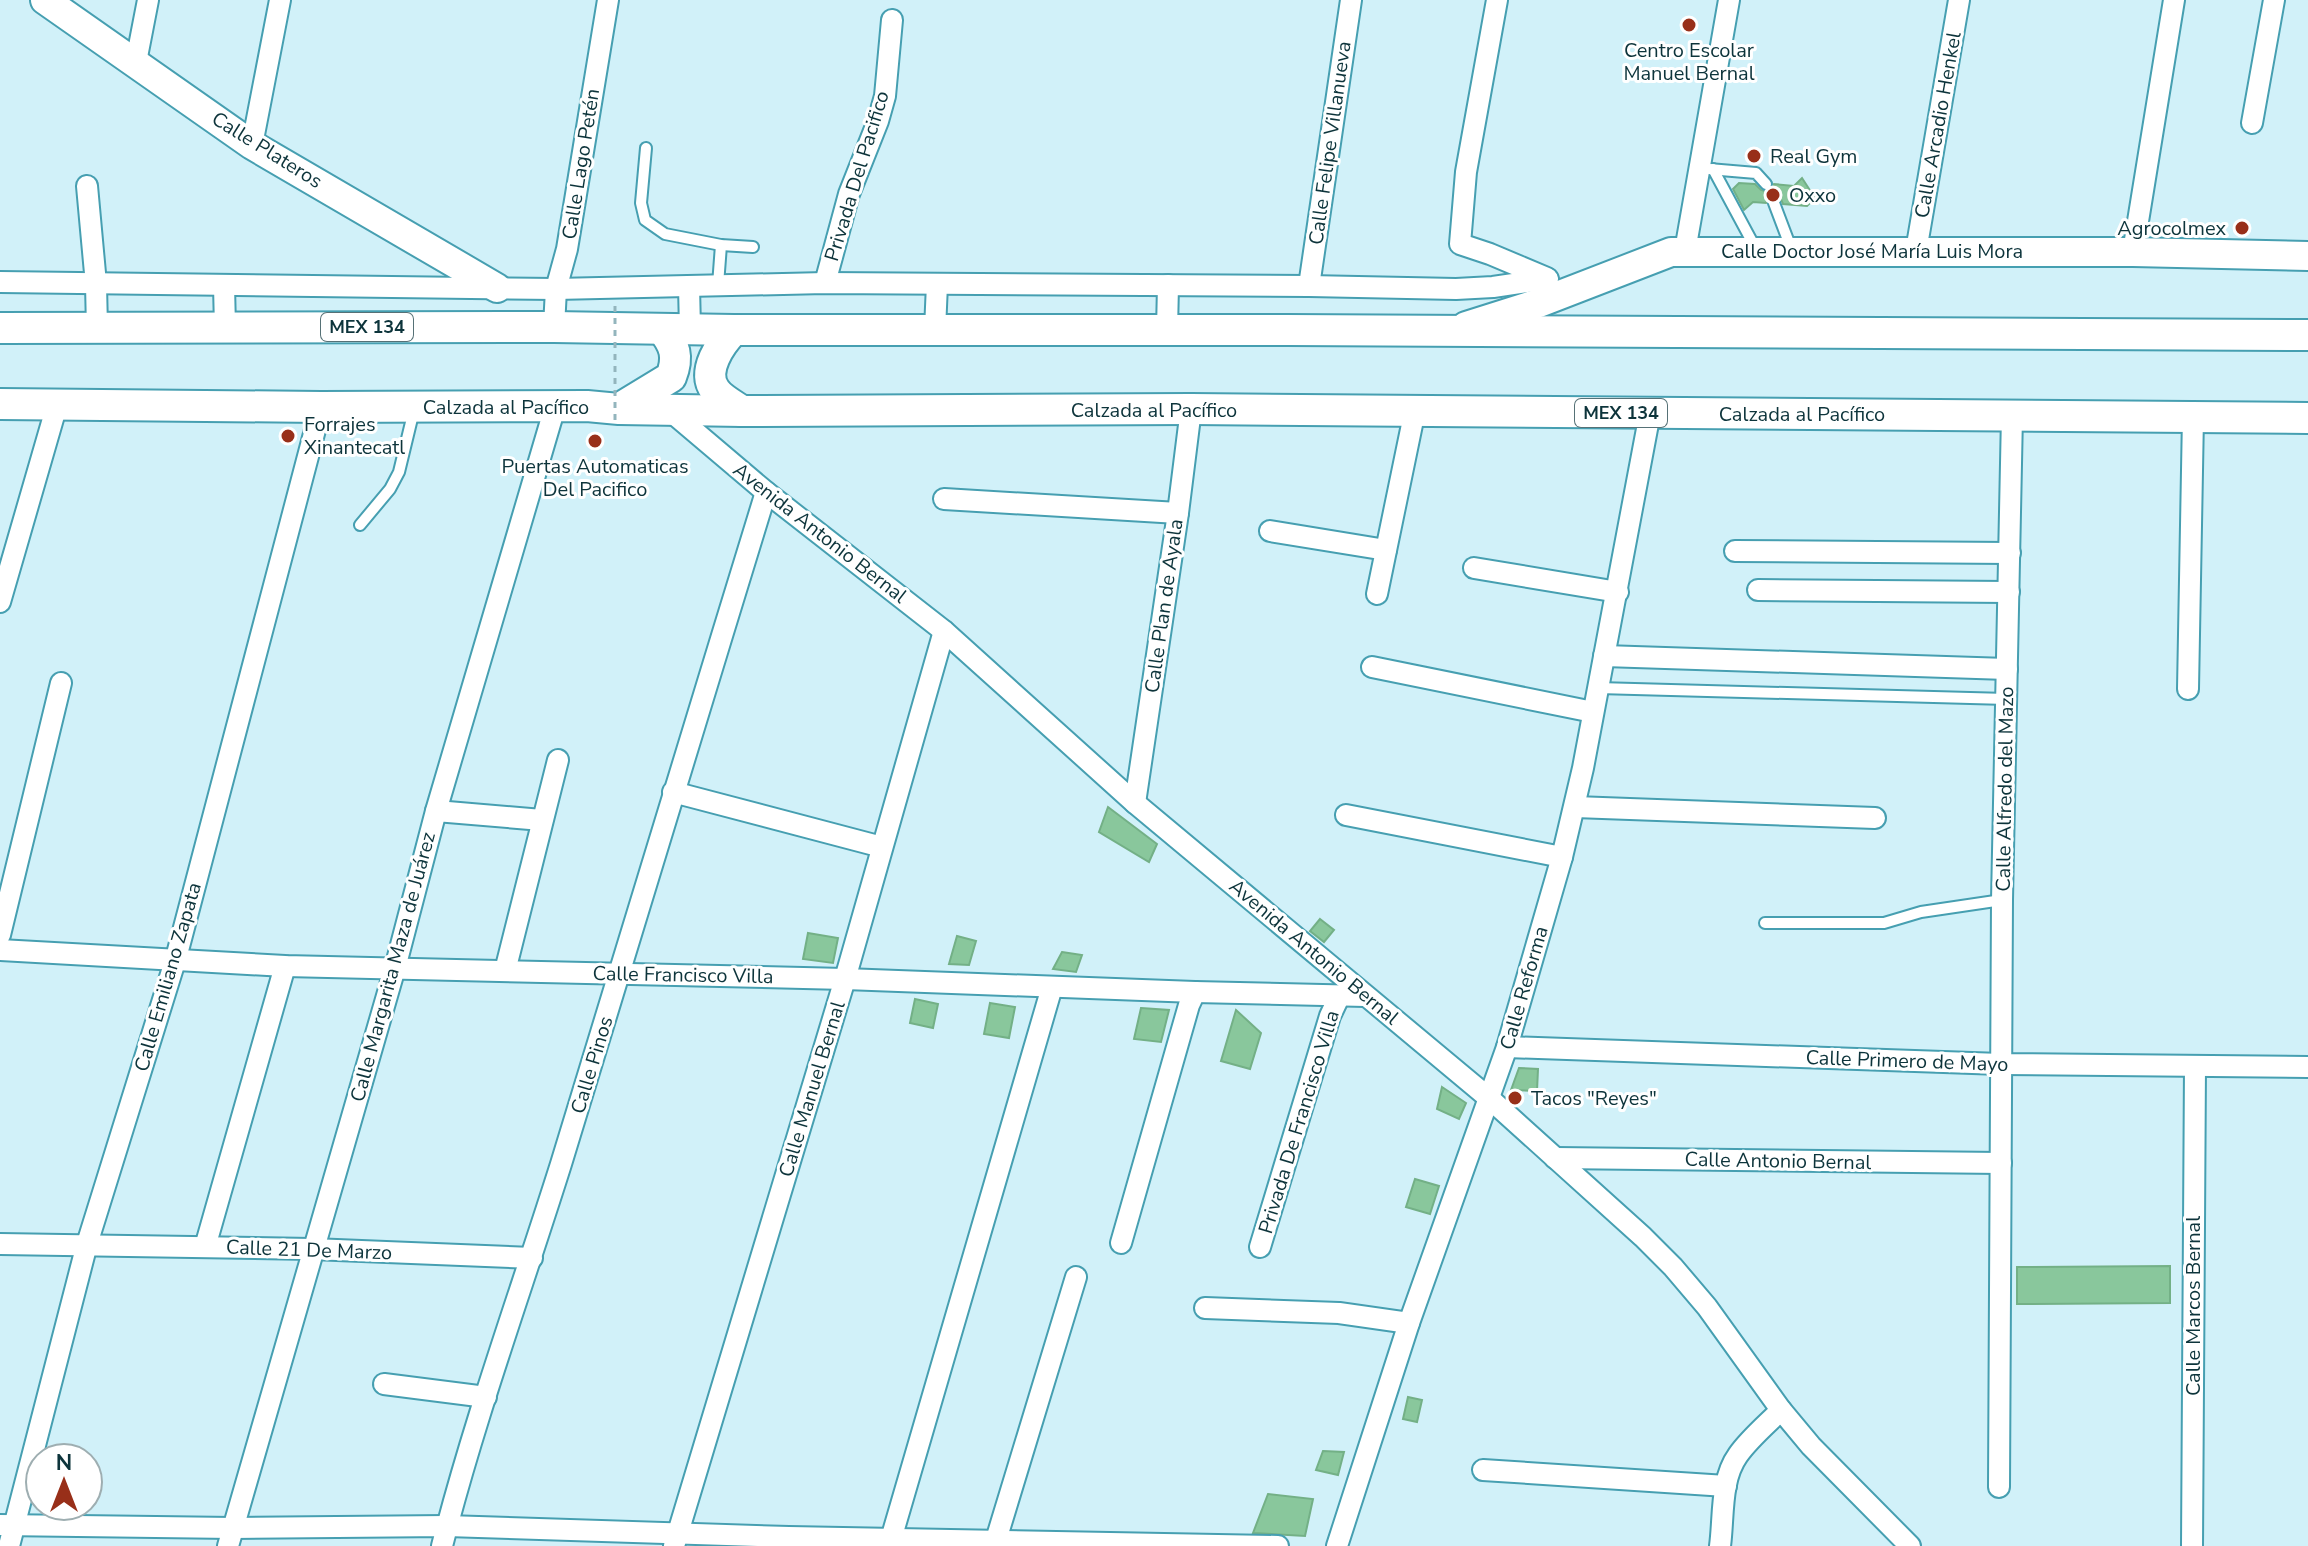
<svg xmlns="http://www.w3.org/2000/svg" width="2308" height="1546" font-family="'Nunito Sans',sans-serif">
	<style>
		.building { fill: #89c79c; stroke: #73b086; stroke-width: 2 }
		.lines { fill: none; stroke-linecap: round; stroke-linejoin: round }
		.lane-casing { stroke: #469fb1; stroke-width: 14 }
		.street-casing { stroke: #469fb1; stroke-width: 24 }
		.secondary-casing { stroke: #469fb1; stroke-width: 32 }
		.primary-casing { stroke: #469fb1; stroke-width: 34 }
		.lane { stroke: #fff; stroke-width: 10 }
		.street { stroke: #fff; stroke-width: 20 }
		.secondary { stroke: #fff; stroke-width: 28 }
		.primary { stroke: #fff; stroke-width: 30 }
		.path-bridge { stroke: #93b5bd; stroke-width: 3; stroke-dasharray: 6 6; stroke-linecap: butt }
		.poi-dot { fill: #982f19; stroke: #fff; stroke-width: 3 }
		.labels { text-anchor: middle; dominant-baseline: central; stroke-width: 6; stroke-linejoin: round; paint-order: stroke }
		.shield { fill: #fff; stroke: #567176; stroke-width: 2 }
		.shield-label { font-size: 18px; font-weight: bold; fill: #0d343b }
		.poi-label { font-size: 20px; fill: #0d343b; stroke: #fff; text-anchor: start }
		.street-label { font-size: 20px; fill: #0d343b; stroke: #fff }
	</style>
	<rect width="100%" height="100%" fill="#d1f1f9"/>
	<g class="building">
		<polygon points="1802,178 1815,198 1807,206 1783,204 1780,197 1775,195 1768,197 1766,203 1753,202 1744,210 1733,189 1739,183 1755,184 1761,190 1767,192 1772,189 1774,184 1794,186"/>
		<polygon points="1108,807 1157,844 1149,862 1099,832"/>
		<polygon points="1320,919 1334,930 1324,942 1310,931"/>
		<polygon points="808,933 838,938 833,963 803,959"/>
		<polygon points="957,936 976,941 969,965 949,964"/>
		<polygon points="1062,952 1082,955 1076,972 1053,969"/>
		<polygon points="915,999 938,1004 933,1028 910,1023"/>
		<polygon points="990,1003 1015,1007 1009,1038 984,1034"/>
		<polygon points="1141,1008 1169,1010 1161,1042 1134,1039"/>
		<polygon points="1236,1010 1261,1033 1250,1069 1221,1061"/>
		<polygon points="1519,1068 1538,1069 1537,1091 1511,1090"/>
		<polygon points="1442,1087 1466,1103 1459,1119 1437,1109"/>
		<polygon points="1415,1179 1439,1186 1430,1214 1406,1207"/>
		<polygon points="2170,1266 2170,1303 2017,1304 2017,1267"/>
		<polygon points="1408,1397 1422,1400 1417,1422 1403,1419"/>
		<polygon points="1323,1451 1344,1452 1338,1475 1316,1470"/>
		<polygon points="1268,1494 1313,1499 1305,1536 1253,1533"/>
	</g>
	<g class="lines">
		<g class="lane-casing">
			<g id="lane">
				<polyline points="646,148 641,203 645,220 665,234 721,245 753,247"/>
				<polyline points="1709,169 1756,173 1766,184"/>
				<polyline points="1713,169 1756,249"/>
				<polyline points="1774,203 1791,248"/>
				<polyline points="718,285 721,245"/>
				<polyline points="360,525 390,489 399,472 414,410"/>
				<polyline points="1598,688 2007,699"/>
				<polyline points="1765,923 1884,923 1921,912 2002,900"/>
			</g>
		</g>
		<g class="street-casing">
			<g id="street">
				<polyline points="1497,0 1466,172 1460,244 1490,254 1547,278"/>
				<polyline points="136,62 148,0"/>
				<polyline points="2252,123 2274,0"/>
				<polyline points="252,145 280,0"/>
				<polyline points="87,186 96,284 97,329"/>
				<polyline points="1685,251 1729,0"/>
				<polyline points="1916,251 1959,0"/>
				<polyline points="2133,252 2174,0"/>
				<polyline points="0,282 556,289 825,283 1309,286 1456,289 1493,287 1548,279"/>
				<polyline points="825,283 849,194 878,121 885,96 892,20"/>
				<polyline points="224,285 225,328"/>
				<polyline points="689,286 690,329"/>
				<polyline points="1309,286 1351,0"/>
				<polyline points="554,327 556,289 567,249 608,0"/>
				<polyline points="935,330 937,284"/>
				<polyline points="1167,330 1168,285"/>
				<polyline points="668,409 766,492 944,631 1135,803 1490,1099 1643,1237 1673,1267 1707,1307 1781,1410 1811,1446 1910,1546"/>
				<polyline points="944,499 1178,513"/>
				<polyline points="1270,531 1386,550"/>
				<polyline points="1735,551 2010,553"/>
				<polyline points="1474,568 1618,592"/>
				<polyline points="1758,590 2009,592"/>
				<polyline points="1377,594 1415,410"/>
				<polyline points="0,602 57,405"/>
				<polyline points="1604,656 2007,669"/>
				<polyline points="1372,667 1593,712"/>
				<polyline points="2188,689 2193,416"/>
				<polyline points="673,792 882,847"/>
				<polyline points="1135,803 1178,513 1191,409"/>
				<polyline points="1575,807 1875,818"/>
				<polyline points="436,811 542,820"/>
				<polyline points="1346,815 1562,857"/>
				<polyline points="0,935 61,683"/>
				<polyline points="0,950 285,966 845,979 1195,992 1365,996"/>
				<polyline points="505,971 558,760"/>
				<polyline points="1507,1047 2001,1064 2308,1067"/>
				<polyline points="1555,1158 2001,1163"/>
				<polyline points="1121,1243 1189,1005 1195,992"/>
				<polyline points="0,1244 312,1249 532,1258"/>
				<polyline points="205,1247 285,966"/>
				<polyline points="1260,1247 1330,1016 1339,997"/>
				<polyline points="1205,1308 1339,1313 1409,1323"/>
				<polyline points="384,1384 486,1397"/>
				<polyline points="1483,1470 1726,1486"/>
				<polyline points="1999,1487 2002,900 2012,415"/>
				<polyline points="0,1525 233,1528 447,1526 789,1537 1278,1546"/>
				<polyline points="996,1540 1076,1277"/>
				<polyline points="9,1546 87,1244 176,958 321,407"/>
				<polyline points="228,1546 395,968 436,811 555,407"/>
				<path d="M442,1546C475,1417 521,1291 561,1164C630,941 697,716 766,492"/>
				<polyline points="674,1546 845,979 944,631"/>
				<polyline points="889,1546 1052,987"/>
				<polyline points="1337,1546 1409,1323 1507,1047 1562,857 1583,768 1650,413"/>
				<path d="M1720,1546C1724,1517 1720,1480 1738,1455C1749,1439 1767,1424 1781,1410"/>
				<polyline points="2192,1546 2195,1066"/>
			</g>
		</g>
		<g class="secondary-casing">
			<g id="secondary">
				<polyline points="45,0 252,145 497,288"/>
				<polyline points="1466,326 1539,303 1671,252 2133,252 2308,256"/>
			</g>
		</g>
		<g class="primary-casing">
			<g id="primary">
				<polyline points="0,328 554,327 734,330 1288,330 2308,335"/>
				<path d="M734,330C721,343 701,371 715,390C720,398 733,405 742,411"/>
				<polyline points="0,404 321,407 587,406 619,409 742,411 1191,409 2308,418"/>
				<path d="M620,408L671,377C679,357 675,345 662,329"/>
			</g>
		</g>
		<use href="#lane" class="lane"/>
		<use href="#street" class="street"/>
		<use href="#secondary" class="secondary"/>
		<use href="#primary" class="primary"/>
		<polyline class="path-bridge" points="615,306 615,426"/>
	</g>
	<g class="poi-dot">
		<circle cx="1689" cy="25" r="8"/>
		<circle cx="1754" cy="156" r="8"/>
		<circle cx="1773" cy="195" r="8"/>
		<circle cx="2242" cy="228" r="8"/>
		<circle cx="288" cy="436" r="8"/>
		<circle cx="595" cy="441" r="8"/>
		<circle cx="1515" cy="1098" r="8"/>
	</g>
	<g class="labels">
		<g class="shield">
			<rect x="321" y="313" width="92" height="28" rx="6"/>
			<rect x="1575" y="399" width="92" height="28" rx="6"/>
		</g>
		<g class="shield-label">
			<text x="367" y="327">MEX 134</text>
			<text x="1621" y="413">MEX 134</text>
		</g>
		<g class="poi-label">
			<text x="1689" y="50" text-anchor="middle">Centro Escolar<tspan x="1689" dy="23">Manuel Bernal</tspan></text>
			<text x="1770" y="156">Real Gym</text>
			<text x="1789" y="195">Oxxo</text>
			<text x="2226" y="228" text-anchor="end">Agrocolmex</text>
			<text x="304" y="424">Forrajes<tspan x="304" dy="23">Xinantecatl</tspan></text>
			<text x="595" y="466" text-anchor="middle">Puertas Automaticas<tspan x="595" dy="23">Del Pacifico</tspan></text>
			<text x="1531" y="1098">Tacos "Reyes"</text>
		</g>
		<g class="street-label">
			<text transform="translate(1938 125) rotate(-80)">Calle Arcadio Henkel</text>
			<text transform="translate(1330 143) rotate(-82)">Calle Felipe Villanueva</text>
			<text transform="translate(267 150) rotate(32)">Calle Plateros</text>
			<text transform="translate(581 164) rotate(-81)">Calle Lago Petén</text>
			<text transform="translate(857 176) rotate(-73)">Privada Del Pacifico</text>
			<text x="1872" y="251">Calle Doctor José María Luis Mora</text>
			<text x="506" y="407">Calzada al Pacífico</text>
			<text x="1154" y="410">Calzada al Pacífico</text>
			<text x="1802" y="414">Calzada al Pacífico</text>
			<text transform="translate(820 533) rotate(38)">Avenida Antonio Bernal</text>
			<text transform="translate(1164 606) rotate(-82)">Calle Plan de Ayala</text>
			<text transform="translate(2005 789) rotate(-89)">Calle Alfredo del Mazo</text>
			<text transform="translate(1314 952) rotate(40)">Avenida Antonio Bernal</text>
			<text transform="translate(393 967) rotate(-75)">Calle Margarita Maza de Juárez</text>
			<text transform="translate(683 975) rotate(1)">Calle Francisco Villa</text>
			<text transform="translate(168 977) rotate(-74)">Calle Emiliano Zapata</text>
			<text transform="translate(1524 988) rotate(-74)">Calle Reforma</text>
			<text transform="translate(1907 1061) rotate(2)">Calle Primero de Mayo</text>
			<text transform="translate(592 1065) rotate(-73)">Calle Pinos</text>
			<text transform="translate(812 1089) rotate(-73)">Calle Manuel Bernal</text>
			<text transform="translate(1299 1122) rotate(-73)">Privada De Francisco Villa</text>
			<text transform="translate(1778 1161) rotate(1)">Calle Antonio Bernal</text>
			<text transform="translate(309 1250) rotate(2)">Calle 21 De Marzo</text>
			<text transform="translate(2193 1306) rotate(-90)">Calle Marcos Bernal</text>
		</g>
	</g>
	<g transform="translate(64 1482)"><circle r="38" fill="#ffffff" stroke="#9eaeb1" stroke-width="2"/>
	<path d="M0-6L14 30L0 20L-14 30Z" fill="#982f19"/>
	<text y="-12" font-size="22" font-weight="bold" text-anchor="middle" fill="#0d343b">N</text>
	</g>
</svg>
